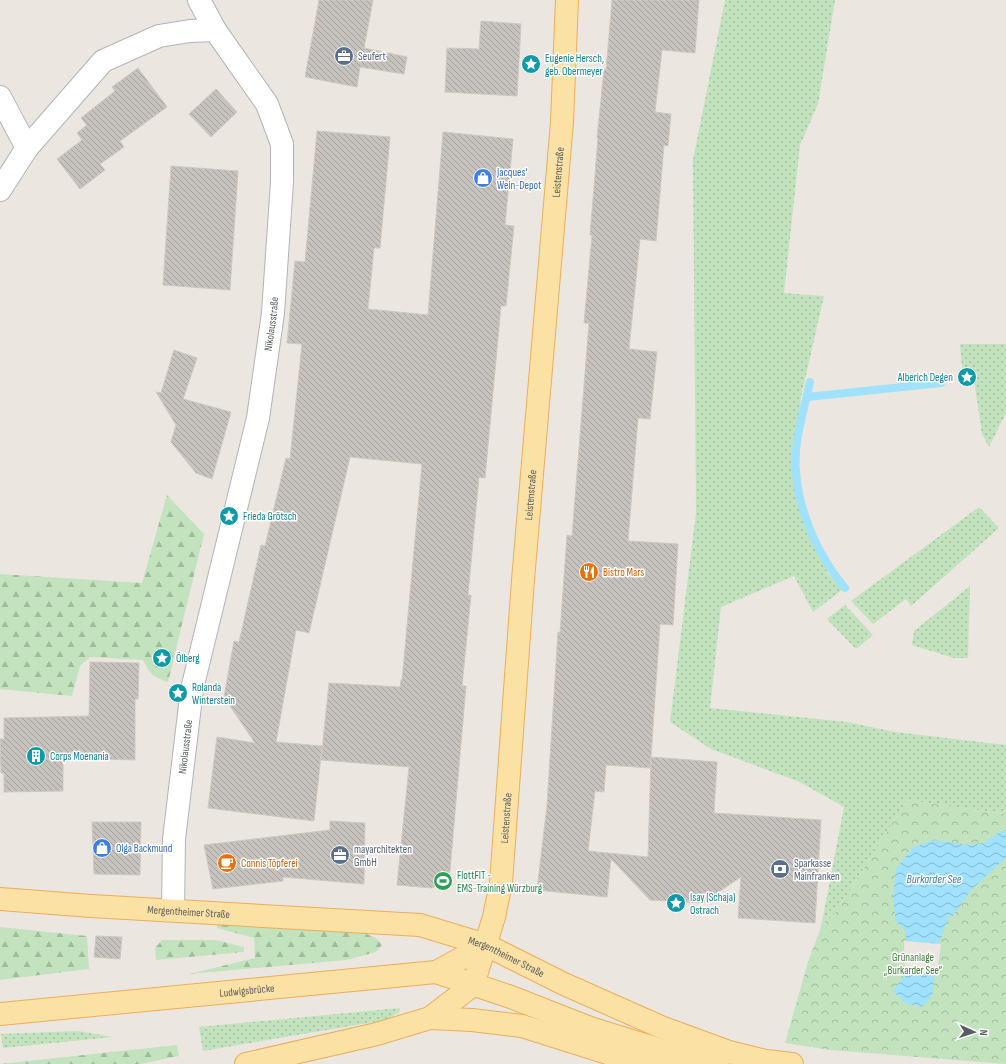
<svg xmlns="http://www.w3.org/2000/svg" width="1006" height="1064" font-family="'Sofia Sans Condensed',sans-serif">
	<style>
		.grass { fill: url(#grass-dots) }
		.forest { fill: url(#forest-firs) }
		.park { fill: url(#park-crowns) }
		.water { fill: url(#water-waves) }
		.pier { fill: #ebe7e0 }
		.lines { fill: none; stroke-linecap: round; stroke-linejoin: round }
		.stream { stroke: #a0e1fc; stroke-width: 8 }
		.building { fill: url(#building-back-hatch); stroke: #d0c8bf; fill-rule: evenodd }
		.minor-casing { stroke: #b1b4b7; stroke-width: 24 }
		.major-casing { stroke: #ecad59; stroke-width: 24 }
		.minor { stroke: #fff; stroke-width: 22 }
		.major { stroke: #fce1a4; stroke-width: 22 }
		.labels { text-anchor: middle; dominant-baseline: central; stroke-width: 3; stroke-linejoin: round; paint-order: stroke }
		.service-label { font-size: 11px; fill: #4e5e75; stroke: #fff; text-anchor: start }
		.culture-label { font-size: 11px; fill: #0d838f; stroke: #fff; text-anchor: start }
		.shop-label { font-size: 11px; fill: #366cbe; stroke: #fff; text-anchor: start }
		.street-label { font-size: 11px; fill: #595d61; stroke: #fff }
		.food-label { font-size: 11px; fill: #c56008; stroke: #fff; text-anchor: start }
		.leisure-label { font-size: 11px; fill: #27864d; stroke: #fff; text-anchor: start }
		.park-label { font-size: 11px; fill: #3e8137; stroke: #fff }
		.water-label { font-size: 12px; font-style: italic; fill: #3c7da3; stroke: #fff }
	</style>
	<defs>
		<pattern id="grass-dots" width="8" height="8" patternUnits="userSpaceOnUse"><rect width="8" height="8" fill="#c2e3bd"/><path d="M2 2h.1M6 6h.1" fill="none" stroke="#a1bb9d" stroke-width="1.8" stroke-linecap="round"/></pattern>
		<pattern id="forest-firs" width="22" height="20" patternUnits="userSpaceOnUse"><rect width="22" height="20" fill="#c2e3bd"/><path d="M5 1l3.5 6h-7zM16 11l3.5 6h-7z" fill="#a1bb9d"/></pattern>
		<pattern id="park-crowns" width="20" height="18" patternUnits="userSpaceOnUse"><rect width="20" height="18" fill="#c2e3bd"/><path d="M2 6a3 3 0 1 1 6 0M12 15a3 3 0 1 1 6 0" fill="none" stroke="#a1bb9d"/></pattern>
		<pattern id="water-waves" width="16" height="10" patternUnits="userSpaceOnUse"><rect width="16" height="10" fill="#a0e1fc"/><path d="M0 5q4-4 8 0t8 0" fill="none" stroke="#85bacf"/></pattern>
		<pattern id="building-back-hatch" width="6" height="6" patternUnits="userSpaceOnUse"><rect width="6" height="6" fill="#c6c2bd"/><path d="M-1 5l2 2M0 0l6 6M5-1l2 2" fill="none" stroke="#a4a19d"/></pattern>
	</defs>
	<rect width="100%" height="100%" fill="#ebe7e0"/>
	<g class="grass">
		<polygon points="725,0 835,0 818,104 800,145 784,293 824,296 801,397 793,474 801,515 828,573 842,590 813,612 794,576 721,607 710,708 847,722 895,732 1006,745 1006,814 907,800 836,912 821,927 844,807 800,782 711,749 670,722 696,513 693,160"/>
		<polygon points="960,344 1006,344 1006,413 989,447 982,434 973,373 962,367"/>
		<polygon points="979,507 999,528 911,606 906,599 873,624 851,601"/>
		<polygon points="970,586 968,658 954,658 912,645 914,631"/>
		<polygon points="845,605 873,635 856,649 827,619"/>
		<polygon points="400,1008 400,1012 386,1020 203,1051 199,1027"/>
		<polygon points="78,1031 113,1037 3,1048 1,1034"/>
	</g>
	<g class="forest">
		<path d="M167,495L204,534L168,682C153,677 150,674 143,660L90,657L80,666L72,696L0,689V574L142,583Z"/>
		<polygon points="218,922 364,933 376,938 382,945 376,952 346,960 189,974 255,958 254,938 217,928"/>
		<polygon points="0,927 87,936 89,969 0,980"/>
		<polygon points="162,940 216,940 244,947 244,952 156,960 155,948"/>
		<polygon points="177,1045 179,1056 140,1064 0,1064"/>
	</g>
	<polygon class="park" points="907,800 1006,814 1006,1064 830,1050 785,1043 808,962 821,927 836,912"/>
	<polygon class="water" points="1001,831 1006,831 1006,858 972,889 952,917 949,916 939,944 932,996 922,1007 905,1003 893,991 907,972 908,953 905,930 896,921 893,899 896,869 913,847 935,840 969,845 983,843"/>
	<polygon class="pier" points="904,941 941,944 937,972 905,970"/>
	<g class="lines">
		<g class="stream">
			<path d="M810,382C804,411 793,442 796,472C799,513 819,557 845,588"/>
			<polyline points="807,397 941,383"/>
		</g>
	</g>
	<g class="building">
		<polygon points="319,0 373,0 364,48 407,57 404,74 360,67 357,87 305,77"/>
		<path d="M612,0H699L695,53L662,50L655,112L671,114L668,146L664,145L656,241L640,239L629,349L657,352L650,419L638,418L628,541L678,544L673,625L660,624L651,757L717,762L714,813L821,820L815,923L738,918L741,877L702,903L650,900L611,859L607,897L537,890L547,805L558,632L560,633L567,535L572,536L589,323H584L592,235H590L598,138H597L604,70H606ZM651,757L648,857L588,851L595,791L604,792L606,765L650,768Z"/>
		<polygon points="481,21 521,24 517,96 445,92 447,48 479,49"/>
		<polygon points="138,68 167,107 120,141 124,147 100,164 105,170 80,189 57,159 82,140 77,133 87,125 81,118 115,91 112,87"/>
		<polygon points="216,89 237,112 211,137 189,114"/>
		<polygon points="317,131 390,137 380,248 374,248 368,309 428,315 443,132 513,139 505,225 514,226 506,306 501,306 485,478 479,477 468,595 471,595 462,686 466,686 450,871 444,882 432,888 397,885 409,767 321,760 329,683 400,687 401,680 402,680 422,464 350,457 309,633 296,630 276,742 322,746 314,821 208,808 217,737 255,743 224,697 234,641 239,642 261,545 265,546 286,458 290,459 302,344 287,343 295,261 305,262"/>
		<polygon points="171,166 238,171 230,290 163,285"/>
		<polygon points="174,350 197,358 183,399 231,412 212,479 196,473 171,442 176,425 156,392 161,393"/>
		<polygon points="90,662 139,663 138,699 135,699 135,760 63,758 63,791 4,792 4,773 1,773 0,739 4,739 4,718 89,716"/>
		<polygon points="330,821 365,823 364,884 283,877 283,881 213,889 204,845 330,830"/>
		<polygon points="92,822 141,822 140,875 94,874"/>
		<polygon points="96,936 122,937 120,959 94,957"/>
	</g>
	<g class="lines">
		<g class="minor-casing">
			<g id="minor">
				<polyline points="0,97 27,148"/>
				<polyline points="0,190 27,148 103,61 159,36 190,31 215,30"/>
				<path id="s1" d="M173,910L174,839L192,689L258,418L273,313L282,182V144L267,104L215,30L199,0"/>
			</g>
		</g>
		<g class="major-casing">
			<g id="major">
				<path id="s2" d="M0,899L91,906L420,925L486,945L564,984L661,1027L729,1052L766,1061L792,1064"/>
				<polyline points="436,972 511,997 590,1028 677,1055"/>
				<path id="s3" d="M473,985L494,917L501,883L523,580L562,122L567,0"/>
				<path id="s4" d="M0,1014L436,972L486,945"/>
				<polyline points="430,1018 472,1020 522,1026 639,1063 726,1053"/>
				<polyline points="246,1064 377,1034 430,1018 473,985"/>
			</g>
		</g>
		<use href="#minor" class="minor"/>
		<use href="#major" class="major"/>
	</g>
	<defs>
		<g id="office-disc" transform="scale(1)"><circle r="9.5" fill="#5c6f8a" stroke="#fff"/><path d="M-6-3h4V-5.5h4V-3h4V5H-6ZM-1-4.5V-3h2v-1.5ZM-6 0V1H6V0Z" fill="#fff"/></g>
		<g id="sight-disc" transform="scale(1)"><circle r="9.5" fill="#0f9aa8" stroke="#fff"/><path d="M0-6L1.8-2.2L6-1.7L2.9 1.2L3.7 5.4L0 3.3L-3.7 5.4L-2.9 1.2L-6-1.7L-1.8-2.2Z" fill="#fff"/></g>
		<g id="shop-disc" transform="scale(1)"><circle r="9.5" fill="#3f7fe0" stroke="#fff"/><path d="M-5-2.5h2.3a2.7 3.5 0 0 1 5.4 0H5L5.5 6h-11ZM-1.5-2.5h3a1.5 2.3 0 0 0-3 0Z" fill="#fff"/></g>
		<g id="restaurant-disc" transform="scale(1)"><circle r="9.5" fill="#e8710a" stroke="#fff"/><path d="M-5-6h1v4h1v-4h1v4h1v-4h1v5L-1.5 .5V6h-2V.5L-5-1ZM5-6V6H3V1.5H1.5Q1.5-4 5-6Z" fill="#fff"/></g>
		<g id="building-disc" transform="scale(1)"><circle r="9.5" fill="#0f9aa8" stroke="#fff"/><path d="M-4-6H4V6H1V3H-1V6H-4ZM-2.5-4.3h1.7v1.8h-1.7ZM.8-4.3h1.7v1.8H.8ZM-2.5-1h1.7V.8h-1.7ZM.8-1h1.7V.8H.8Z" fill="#fff"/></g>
		<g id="cafe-disc" transform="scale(1)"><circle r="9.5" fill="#e8710a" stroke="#fff"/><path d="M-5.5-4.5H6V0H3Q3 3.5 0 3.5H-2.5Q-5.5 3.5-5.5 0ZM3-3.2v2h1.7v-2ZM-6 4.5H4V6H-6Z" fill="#fff"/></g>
		<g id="bank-disc" transform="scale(1)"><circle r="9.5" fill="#5c6f8a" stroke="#fff"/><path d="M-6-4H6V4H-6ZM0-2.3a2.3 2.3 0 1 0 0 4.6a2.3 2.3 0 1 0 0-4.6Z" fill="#fff"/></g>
		<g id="stadium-disc" transform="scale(1)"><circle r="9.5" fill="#2e9e5b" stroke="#fff"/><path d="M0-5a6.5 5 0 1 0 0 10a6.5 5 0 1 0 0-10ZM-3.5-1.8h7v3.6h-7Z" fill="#fff"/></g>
	</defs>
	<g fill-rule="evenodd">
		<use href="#office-disc" x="344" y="56"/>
		<use href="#sight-disc" x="531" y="64"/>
		<use href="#shop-disc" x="483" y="178"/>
		<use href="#sight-disc" x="967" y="377"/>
		<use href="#sight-disc" x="229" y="516"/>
		<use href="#restaurant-disc" x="589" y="572"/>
		<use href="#sight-disc" x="162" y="658"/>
		<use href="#sight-disc" x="178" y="693"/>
		<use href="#building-disc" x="36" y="756"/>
		<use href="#shop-disc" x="102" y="848"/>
		<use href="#office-disc" x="340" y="855"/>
		<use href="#cafe-disc" x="227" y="863"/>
		<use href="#bank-disc" x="780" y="869"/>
		<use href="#stadium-disc" x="443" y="881"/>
		<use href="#sight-disc" x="676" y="903"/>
	</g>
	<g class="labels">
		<g class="service-label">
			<text x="358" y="56">Seufert</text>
			<text x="354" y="849">mayarchitekten<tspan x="354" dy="13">GmbH</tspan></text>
			<text x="794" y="863">Sparkasse<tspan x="794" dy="13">Mainfranken</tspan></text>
		</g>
		<g class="culture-label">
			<text x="545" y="58">Eugenie Hersch,<tspan x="545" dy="13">geb. Obermeyer</tspan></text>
			<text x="953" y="377" text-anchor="end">Alberich Degen</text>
			<text x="243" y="516">Frieda Grötsch</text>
			<text x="176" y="658">Ölberg</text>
			<text x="192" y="687">Rolanda<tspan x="192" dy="13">Winterstein</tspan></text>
			<text x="50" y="756">Corps Moenania</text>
			<text x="690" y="897">Isay (Schaja)<tspan x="690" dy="13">Ostrach</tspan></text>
		</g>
		<g class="shop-label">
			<text x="497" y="172">Jacques'<tspan x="497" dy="13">Wein-Depot</tspan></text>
			<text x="116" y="848">Olga Backmund</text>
		</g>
		<g class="street-label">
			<text stroke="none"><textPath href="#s3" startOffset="819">Leistenstraße</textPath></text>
			<text stroke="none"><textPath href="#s1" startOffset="596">Nikolausstraße</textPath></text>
			<text stroke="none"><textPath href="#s3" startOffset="495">Leistenstraße</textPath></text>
			<text stroke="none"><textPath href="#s1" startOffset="164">Nikolausstraße</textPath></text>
			<text stroke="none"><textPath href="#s3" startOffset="171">Leistenstraße</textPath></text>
			<text stroke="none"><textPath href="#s2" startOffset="189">Mergentheimer Straße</textPath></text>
			<text stroke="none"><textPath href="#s2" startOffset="513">Mergentheimer Straße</textPath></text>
			<text stroke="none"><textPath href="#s4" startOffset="248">Ludwigsbrücke</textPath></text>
		</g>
		<g class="food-label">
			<text x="603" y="572">Bistro Mars</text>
			<text x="241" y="863">Connis Töpferei</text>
		</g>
		<g class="leisure-label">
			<text x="457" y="875">FlottFIT -<tspan x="457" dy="13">EMS-Training Würzburg</tspan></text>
		</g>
		<g class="park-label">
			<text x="913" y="957">Grünanlage<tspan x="913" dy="13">„Burkarder See“</tspan></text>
		</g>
		<g class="water-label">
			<text x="934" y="879">Burkarder See</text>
		</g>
	</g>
	<g transform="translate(974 1032) rotate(93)" stroke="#ffffff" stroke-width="3" paint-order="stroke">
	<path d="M0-3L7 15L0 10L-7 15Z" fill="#595d61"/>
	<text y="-6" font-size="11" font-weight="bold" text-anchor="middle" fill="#595d61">N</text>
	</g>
</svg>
